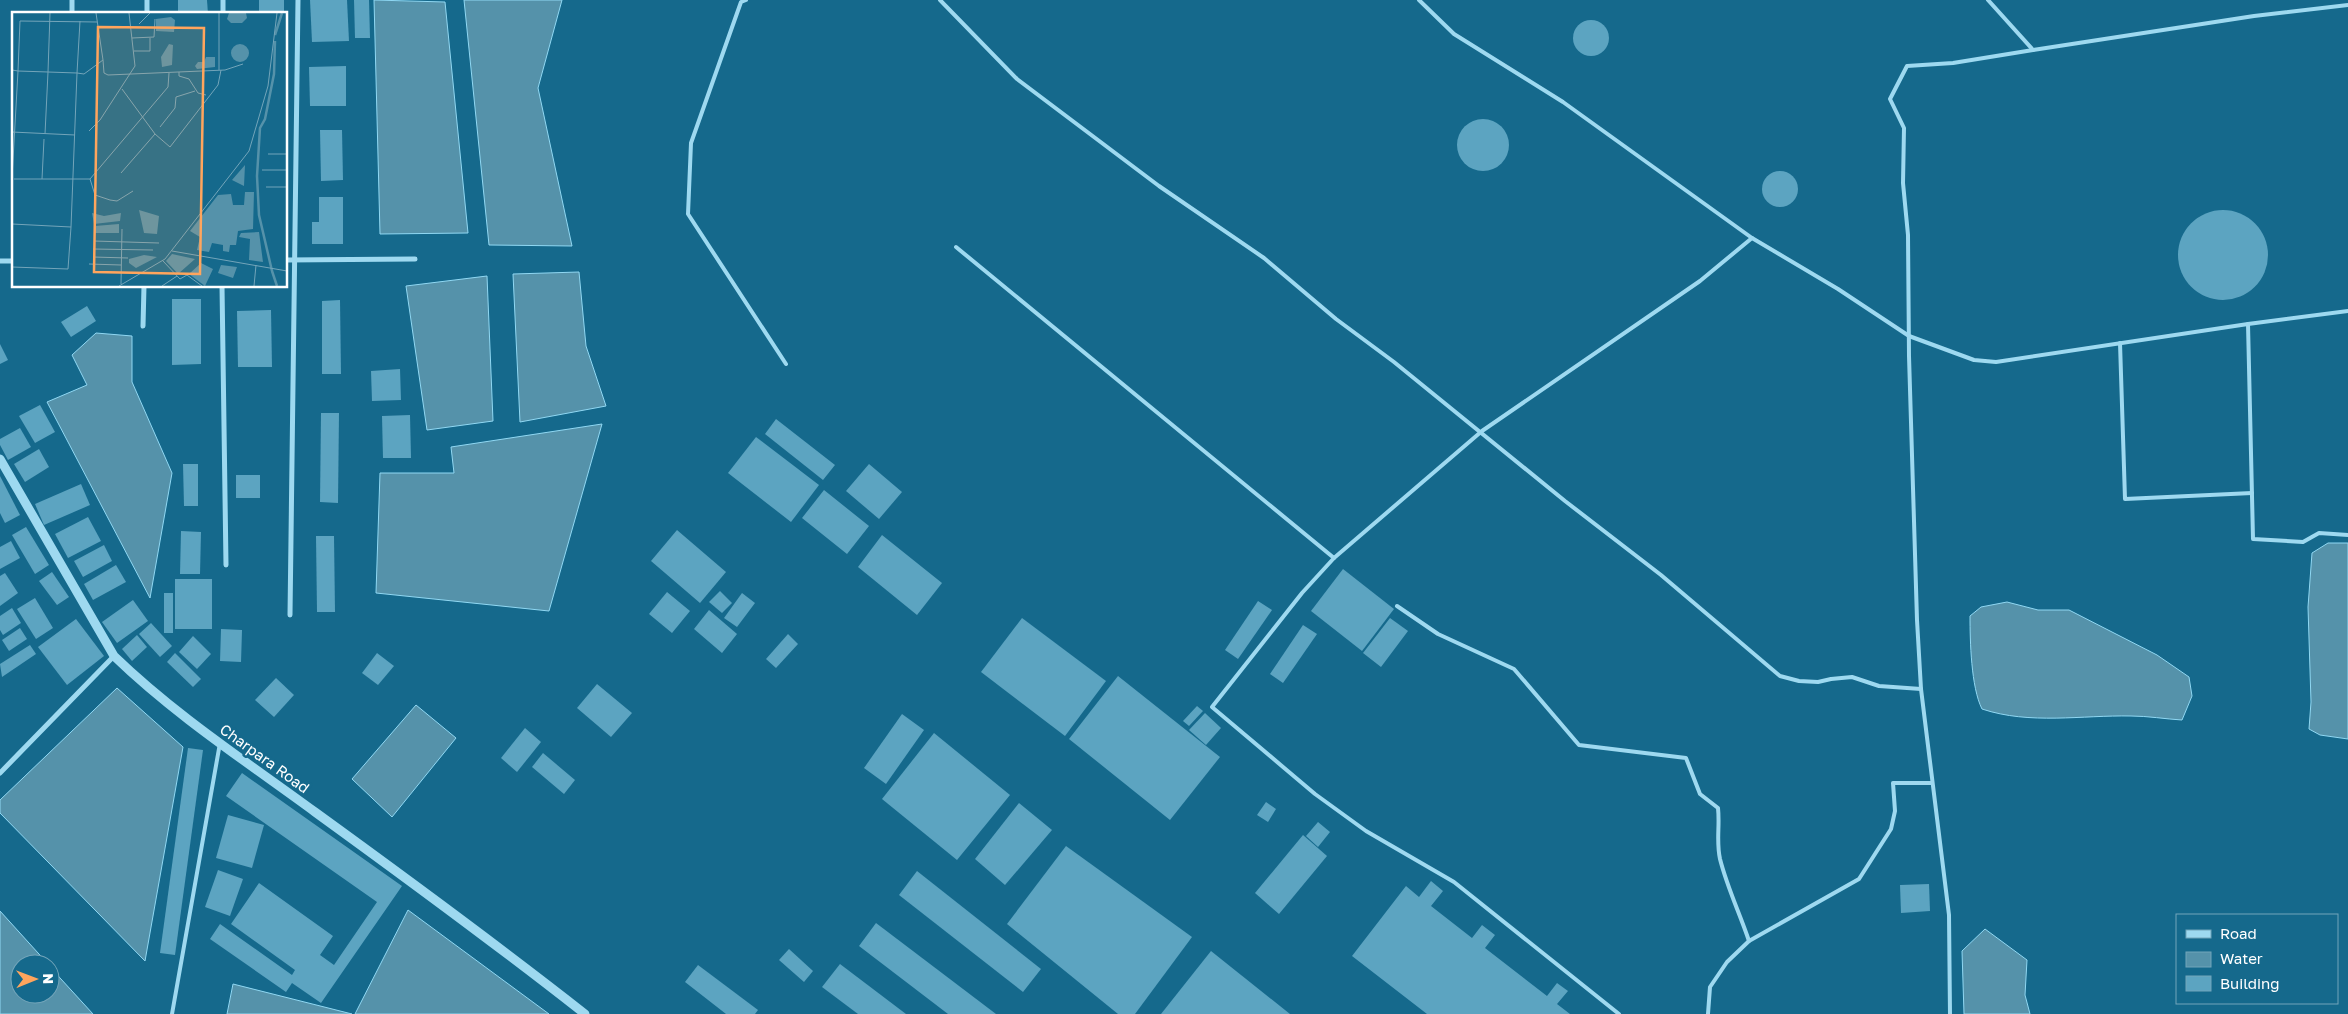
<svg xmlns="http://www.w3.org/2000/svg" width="2348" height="1014" font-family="'Golos Text',sans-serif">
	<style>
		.water { fill: #5592aa; stroke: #90d8f3 }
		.building { fill: #5ca4c1 }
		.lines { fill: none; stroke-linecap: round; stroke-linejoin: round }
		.service { stroke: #9ed9f0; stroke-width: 4 }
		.minor { stroke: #9ed9f0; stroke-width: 5 }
		.tertiary { stroke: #9ed9f0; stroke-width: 9 }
		.labels { text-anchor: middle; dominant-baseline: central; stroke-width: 5; stroke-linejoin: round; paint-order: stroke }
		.street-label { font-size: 15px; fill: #fff; stroke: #15698c }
		.inset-river { fill: none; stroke: #5592aa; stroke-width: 2.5 }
		.inset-road { fill: none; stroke: #73a5ba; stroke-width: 1 }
		.view { fill: #ffa55d; fill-opacity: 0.15; stroke: #ffa55d; stroke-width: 2.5 }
		.inset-edge { fill: none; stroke: #fff; stroke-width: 2.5 }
	</style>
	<rect width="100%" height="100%" fill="#15698c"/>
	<g class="water">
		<polygon points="374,0 445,2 468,233 380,234"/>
		<polygon points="464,0 562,0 538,88 572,246 489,245"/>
		<polygon points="579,272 586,346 606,406 520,422 513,274"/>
		<polygon points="487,276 493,421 427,430 406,286"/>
		<polygon points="96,333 132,336 132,382 172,473 150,598 47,402 87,385 72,355"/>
		<polygon points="602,424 549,611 376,593 380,473 454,473 451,447"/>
		<polygon points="2328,543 2348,543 2348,739 2320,735 2309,729 2311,702 2308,607 2312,553"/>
		<path d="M2007,602L2038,610H2069L2157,655L2189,677L2192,696L2182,720C2165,719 2148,716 2131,716C2082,715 2030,725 1982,709C1971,687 1970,641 1970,616L1981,607Z"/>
		<polygon points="117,688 183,747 145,961 0,813 0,800"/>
		<polygon points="416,705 456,738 392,817 352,779"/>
		<polygon points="408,910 549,1014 355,1014"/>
		<polygon points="0,911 48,964 20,964 20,994 50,994 50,967 93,1014 0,1014"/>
		<polygon points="1985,929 2027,960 2025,995 2030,1014 1964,1014 1962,951"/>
		<polygon points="233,984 352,1014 227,1014"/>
	</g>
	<g class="building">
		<polygon points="178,0 207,0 208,14 178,14"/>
		<rect x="259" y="0" width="25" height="14"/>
		<polygon points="310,0 347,0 349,41 312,42"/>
		<polygon points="354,0 369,0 370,38 355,38"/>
		<circle cx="1591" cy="38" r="18"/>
		<polygon points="346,66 346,106 310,106 309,67"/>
		<circle cx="1483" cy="145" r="26"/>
		<polygon points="320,130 342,130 343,180 321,181"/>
		<circle cx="1780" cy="189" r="18"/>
		<polygon points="319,197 343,197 343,244 312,244 312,222 319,222"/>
		<circle cx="2223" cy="255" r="45"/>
		<polygon points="172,299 201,299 201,364 172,365"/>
		<polygon points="340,300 341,374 322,374 322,301"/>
		<polygon points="87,306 96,321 71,337 61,322"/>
		<polygon points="271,310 272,367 238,367 237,311"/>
		<polygon points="0,344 8,360 0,364"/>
		<polygon points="400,369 401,400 372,401 371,371"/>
		<polygon points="40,405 55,432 35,443 19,416"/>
		<polygon points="321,413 339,413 338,503 320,502"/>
		<polygon points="410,415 411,458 383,458 382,416"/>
		<polygon points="776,419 835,465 823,480 765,434"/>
		<polygon points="20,428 31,447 8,460 0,445 0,439"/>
		<polygon points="756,437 819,485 791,522 728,473"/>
		<polygon points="39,449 49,467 25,482 14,464"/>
		<polygon points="183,464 198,464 198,506 184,506"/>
		<polygon points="869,464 902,492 879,519 846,491"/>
		<rect x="236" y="475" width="24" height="23"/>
		<polygon points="0,476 20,515 5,523 0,513"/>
		<polygon points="81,484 90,505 44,525 35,504"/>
		<polygon points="824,490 869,526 847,554 802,518"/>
		<polygon points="88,517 101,541 68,558 55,534"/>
		<polygon points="26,527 49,565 35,574 12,535"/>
		<polygon points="677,530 726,572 700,603 651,561"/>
		<polygon points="181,531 201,532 200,574 180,574"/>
		<polygon points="882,535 942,583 917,615 858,567"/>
		<polygon points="316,536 334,536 335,612 317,612"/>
		<polygon points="11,541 20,558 0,569 0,547"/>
		<polygon points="104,545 112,561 83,577 74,561"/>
		<polygon points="116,565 126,582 93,600 84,584"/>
		<polygon points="1343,569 1394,609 1362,651 1311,611"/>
		<polygon points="52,572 69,597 57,605 39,581"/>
		<polygon points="5,573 18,593 0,606 0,576"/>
		<rect x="175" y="579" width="37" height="50"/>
		<polygon points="720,591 732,603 722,613 709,602"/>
		<polygon points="667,592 690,611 672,633 649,614"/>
		<rect x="164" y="593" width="9" height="40"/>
		<polygon points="742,593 755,603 737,627 724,618"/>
		<polygon points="35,598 53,628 36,639 17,609"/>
		<polygon points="133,600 148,621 117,643 102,622"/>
		<polygon points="1258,601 1272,610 1238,659 1225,650"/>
		<polygon points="12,608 21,623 3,635 0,630 0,616"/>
		<polygon points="709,610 737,634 722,653 694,629"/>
		<polygon points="1022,618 1106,681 1065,736 981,672"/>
		<polygon points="1390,618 1408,631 1381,667 1363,653"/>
		<polygon points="76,619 104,656 67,685 38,647"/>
		<polygon points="151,623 172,646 160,657 139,634"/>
		<polygon points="1303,625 1317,634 1283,683 1270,674"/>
		<polygon points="20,628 27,639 9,651 2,640"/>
		<polygon points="221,629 242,630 241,662 220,661"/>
		<polygon points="788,634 798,644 776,668 766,659"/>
		<polygon points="137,635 147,647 132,661 122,649"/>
		<polygon points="193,636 211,654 197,669 179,652"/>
		<polygon points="30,645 36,654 2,677 0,664"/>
		<polygon points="175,653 201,679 193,687 167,662"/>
		<polygon points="377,653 394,666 378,685 362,673"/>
		<polygon points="1118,676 1220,757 1170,820 1069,739"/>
		<polygon points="276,678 294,695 274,717 255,700"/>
		<polygon points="597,684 632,713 611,737 577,708"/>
		<polygon points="1197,706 1203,711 1189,726 1183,721"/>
		<polygon points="1205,713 1221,728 1206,745 1189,730"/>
		<polygon points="902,714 924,730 886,784 864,768"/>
		<polygon points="525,728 541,742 517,772 501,758"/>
		<polygon points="934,733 1010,795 957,860 882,799"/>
		<polygon points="188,748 203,750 175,955 160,953"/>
		<polygon points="543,753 575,780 564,794 532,767"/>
		<polygon points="242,773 402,886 321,1003 292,983 286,992 210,939 220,924 292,975 295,970 231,924 259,883 333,936 320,955 334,965 377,902 226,796"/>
		<polygon points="1266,802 1276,809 1268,822 1257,815"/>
		<polygon points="1019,803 1052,830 1005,885 975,859"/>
		<polygon points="228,815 264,825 252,868 216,858"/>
		<polygon points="1318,822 1330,832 1318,847 1306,836"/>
		<polygon points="1303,835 1327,856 1279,914 1255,893"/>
		<polygon points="1066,846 1192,937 1135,1014 1118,1014 1007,924"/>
		<polygon points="218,870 243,879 230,916 205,907"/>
		<polygon points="917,871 1041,969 1023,992 899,895"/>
		<polygon points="1431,881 1443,891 1431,906 1472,938 1482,925 1495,935 1485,948 1547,996 1557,983 1568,991 1557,1004 1570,1014 1427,1014 1352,956 1406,886 1419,897"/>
		<polygon points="1929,884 1930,911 1901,913 1900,885"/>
		<polygon points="876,923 996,1014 948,1014 859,946"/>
		<polygon points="789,949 813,971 804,982 779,960"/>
		<polygon points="1211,951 1290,1014 1161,1014"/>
		<polygon points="840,964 906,1014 858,1014 822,987"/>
		<polygon points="698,965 758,1010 755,1014 726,1014 685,982"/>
	</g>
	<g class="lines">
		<g class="service">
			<polyline points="746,0 741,2 691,143 688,214 786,364"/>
			<polyline points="940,0 1017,79 1159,186 1264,258 1336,319 1394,362 1565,501 1661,575 1780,676 1799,681 1818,682 1831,679 1852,677 1879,686 1921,689"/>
			<polyline points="1419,0 1454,34 1563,102 1752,238 1838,289 1909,336 1974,360 1996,362 2248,324 2348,311"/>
			<polyline points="1988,0 2033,50 2254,16 2348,5"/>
			<polyline points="956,247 1334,558"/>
			<polyline points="2248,324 2253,539 2303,542 2319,533 2348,535"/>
			<polyline points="2120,343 2125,499 2252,493"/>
			<path d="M1397,606L1438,634L1514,669L1579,745L1686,758L1700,794L1718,808C1720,826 1716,841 1720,859C1727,887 1740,914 1749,941"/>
			<polyline points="172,1014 220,743"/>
			<polyline points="1619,1014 1454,882 1366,831 1315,794 1212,707 1302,593 1334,558 1482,431 1700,281 1752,238"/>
			<polyline points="1708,1014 1710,987 1727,962 1749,941 1859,879 1891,829 1895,811 1893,783 1931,783"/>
			<polyline points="1950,1014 1949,915 1921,689 1917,620 1909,356 1908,235 1903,183 1904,128 1890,99 1907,66 1953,63 2033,50"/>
		</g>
		<g class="minor">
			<polyline points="72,14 72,0"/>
			<polyline points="147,14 147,0"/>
			<polyline points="223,14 223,0"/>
			<polyline points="286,260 415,259"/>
			<polyline points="0,261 14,261"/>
			<polyline points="222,286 226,565"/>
			<polyline points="143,326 144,286"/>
			<polyline points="290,615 298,0"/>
			<polyline points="0,773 114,656"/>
		</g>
		<path class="tertiary" d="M0,459L114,656C175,715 247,762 315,812C406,878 496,944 585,1014"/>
	</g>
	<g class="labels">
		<g class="street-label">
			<text transform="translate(265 758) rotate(36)">Charpara Road</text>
		</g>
	</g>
	<g transform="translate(12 12)">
		<rect width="275" height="275" fill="#15698c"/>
		<path d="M217,1H234L235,6L230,11H219L215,7ZM159,5L163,8L162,20L144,19V7ZM157,32L161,33L160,53L150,55L149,45ZM219 41a9 9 0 1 1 18 0a9 9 0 1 1-18 0ZM194,45H203V55L185,57L183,54L186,50H192ZM233,153L232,174L220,168ZM233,180H242L241,217L226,219L224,233H218L217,240L211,239V233L200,231L197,240L185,238L188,225L178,219L206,183L219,182L221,193H232ZM127,198L147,204L145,222L132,221ZM80,201L92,204L109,201L108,209L82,212ZM107,212V221H82L83,214ZM247,220L251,250L237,248L238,227L227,225L229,221ZM160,242L183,247L166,262L154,249ZM132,243L145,245L124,256L117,251V247ZM189,251L201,257L193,274L177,262ZM209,253L225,255L221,266L206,261Z" fill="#5592aa"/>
		<path class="inset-river" d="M263,23L270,1M260,259L265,274M260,259L247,203L245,164L248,116L253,107L262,62L263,29"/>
		<path class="inset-road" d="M207,1V58M68,9L65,61L72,62L91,48L84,1M127,12L138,1M120,26L142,25L143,7M122,39H138V26M91,48L92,61L96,63L213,58L231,52M0,58L6,59L0,166M167,60V64L177,67L186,81L194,83M110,77L143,122L158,135L206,73L209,58M148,115L163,96L164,85L183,79M77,119L88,108L123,54L117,1M0,120L63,123M33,122L36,60L6,59L8,9L85,10M256,142H275M250,158H275M109,161L143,122M2,167H78M30,167L32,127M254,175H275M121,179L105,189L98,188L83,183L78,167L156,75L157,61M0,212L59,215L65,61L36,60L38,1M82,229L147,231M81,237L141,238M160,239L275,259M81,245L116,246M151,249L168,267L175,263L190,274M77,252L109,253M0,255L56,257L59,215M109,272L110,217M107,274L153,247L237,139L256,74L265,1M150,274L165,264M242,274L244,253"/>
		<path class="view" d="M86,15L192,16L188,262L82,260Z"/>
		<rect width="275" height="275" class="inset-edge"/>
	</g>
	<rect x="2176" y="914" width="162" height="90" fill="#15698c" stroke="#73a5ba"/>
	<rect x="2186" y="930" width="25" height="8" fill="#9ed9f0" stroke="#73a5ba"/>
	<text x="2220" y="939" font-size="15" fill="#ffffff">Road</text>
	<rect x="2186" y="952" width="25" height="15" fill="#5592aa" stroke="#73a5ba"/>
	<text x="2220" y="964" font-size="15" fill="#ffffff">Water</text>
	<rect x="2186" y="976" width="25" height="15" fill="#5ca4c1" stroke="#73a5ba"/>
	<text x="2220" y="989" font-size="15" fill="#ffffff">Building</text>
	<g transform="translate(35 979) rotate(89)"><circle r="24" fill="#15698c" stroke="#73a5ba"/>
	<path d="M0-4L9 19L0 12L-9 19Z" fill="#ffa55d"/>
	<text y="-8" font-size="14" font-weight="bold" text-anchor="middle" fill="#ffffff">N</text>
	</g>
</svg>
